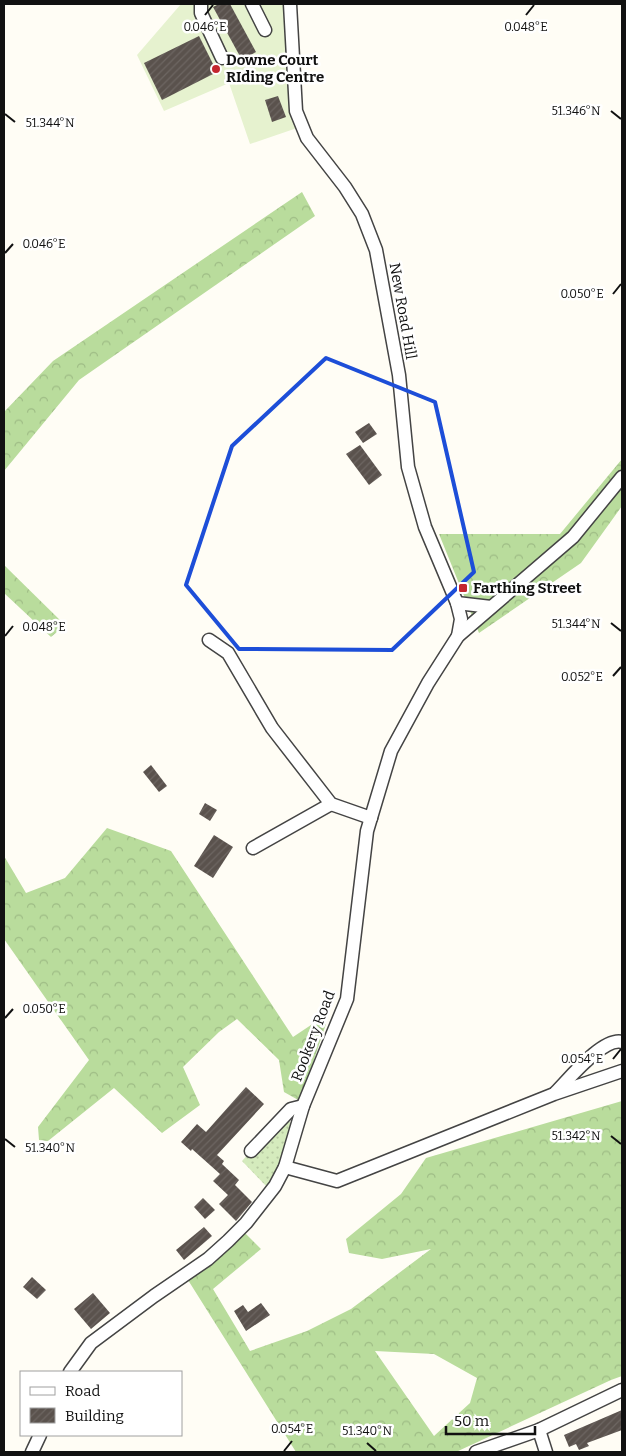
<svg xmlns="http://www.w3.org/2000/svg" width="626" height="1456" font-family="Bitter,serif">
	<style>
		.grass { fill: url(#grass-dots) }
		.forest { fill: url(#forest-crowns); fill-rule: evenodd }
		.pitch { fill: #e6f2cf }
		.building { fill: url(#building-hatch) }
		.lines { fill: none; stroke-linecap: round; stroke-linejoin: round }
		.minor-casing { stroke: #444; stroke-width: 15 }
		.minor { stroke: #fff; stroke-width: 12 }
		.marked { fill: none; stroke: #1d4ed8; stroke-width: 4; stroke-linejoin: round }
		.ticks { fill: none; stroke: #111; stroke-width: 2 }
		.poi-dot { fill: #c4262e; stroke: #fff; stroke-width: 2 }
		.labels { text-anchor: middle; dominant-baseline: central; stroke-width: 5; stroke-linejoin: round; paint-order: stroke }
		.poi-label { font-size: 15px; font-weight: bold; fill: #111; stroke: #fff; text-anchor: start }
		.street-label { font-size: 15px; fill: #111; stroke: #fff }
		.ticks-label { font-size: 12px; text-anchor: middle; fill: #111; stroke: #fff; stroke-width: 5; stroke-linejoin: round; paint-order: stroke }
	</style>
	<defs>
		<pattern id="grass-dots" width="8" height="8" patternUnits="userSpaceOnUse" patternTransform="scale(1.25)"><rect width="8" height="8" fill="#d5ebbd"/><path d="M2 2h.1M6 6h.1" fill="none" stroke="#b6c8a1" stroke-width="1.8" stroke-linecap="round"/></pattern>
		<pattern id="forest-crowns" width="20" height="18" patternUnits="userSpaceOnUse" patternTransform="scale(1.25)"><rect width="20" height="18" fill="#b9dc9c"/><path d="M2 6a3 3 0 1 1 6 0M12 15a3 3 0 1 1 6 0" fill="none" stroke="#9ebc85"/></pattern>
		<pattern id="building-hatch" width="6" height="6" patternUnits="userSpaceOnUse" patternTransform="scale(1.25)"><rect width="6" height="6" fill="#5a524d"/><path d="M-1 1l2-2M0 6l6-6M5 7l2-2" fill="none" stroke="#6d6662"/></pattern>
	</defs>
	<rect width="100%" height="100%" fill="#fffdf5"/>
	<polygon class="grass" points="290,1122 293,1126 282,1166 268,1188 242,1161 276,1124"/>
	<g class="forest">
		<polygon points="302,192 315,216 79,380 4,471 4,412 53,361"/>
		<polygon points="622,459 622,506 581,563 479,633 439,534 560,534"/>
		<polygon points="4,565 65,625 51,637 4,593"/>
		<polygon points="107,828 171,851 293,1037 317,1021 326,1024 300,1101 284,1092 279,1060 237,1019 219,1032 183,1067 200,1105 162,1133 114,1088 48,1141 39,1140 38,1127 89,1060 4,939 4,856 26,893 65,878"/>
		<path d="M622,1101V1376L611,1380L456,1452H296L188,1280L244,1232L261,1249L213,1289L250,1351L307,1331L351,1309L431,1249L382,1259L349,1253L346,1239L401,1194L426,1158ZM375,1351L434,1354L477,1378L470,1403L434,1436Z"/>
	</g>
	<polygon class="pitch" points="181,4 284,4 290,114 297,128 250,144 229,83 164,111 137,55"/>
	<g class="building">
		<polygon points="219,4 230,4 256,52 242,60 213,7"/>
		<polygon points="199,36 217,72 162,100 144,63"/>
		<polygon points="278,96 286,117 272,122 265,100"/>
		<polygon points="369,423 377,434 363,443 355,432"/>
		<polygon points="360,445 382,475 369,485 346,454"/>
		<polygon points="151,765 167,786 159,792 143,772"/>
		<polygon points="205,803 217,810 210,821 199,814"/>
		<polygon points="214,835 233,847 213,878 194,866"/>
		<polygon points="246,1087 264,1104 217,1155 224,1161 222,1164 239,1180 235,1185 252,1202 236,1221 219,1204 228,1195 213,1181 220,1174 192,1149 191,1151 181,1142 197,1124 206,1132"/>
		<polygon points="203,1198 215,1210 205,1219 194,1207"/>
		<polygon points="204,1227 212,1236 184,1260 176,1250"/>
		<polygon points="32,1277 46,1290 37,1299 23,1287"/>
		<polygon points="93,1293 110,1313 91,1329 74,1309"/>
		<polygon points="261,1303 270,1315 246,1331 234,1311 243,1305 248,1312"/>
		<polygon points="622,1410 622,1430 587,1443 589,1446 579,1450 576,1444 569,1447 564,1435"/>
	</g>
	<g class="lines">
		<g class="minor-casing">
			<g id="minor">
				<polyline points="201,4 201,13 222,58"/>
				<polyline points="252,4 265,30"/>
				<polyline points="290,4 296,111 307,138 345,187 362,214 376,250 399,375 408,467 425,527 457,603 461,619 458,636"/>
				<polyline points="457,603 491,607"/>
				<polyline points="209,640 228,653 272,728 331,804 371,818"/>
				<polyline points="253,848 331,804"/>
				<path d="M556,1092C569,1079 603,1037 622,1042"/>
				<polyline points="251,1151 291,1109 303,1106"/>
				<polyline points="285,1167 337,1181 554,1094 622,1071"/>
				<polyline points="70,1372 91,1343 154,1296 208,1259 228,1241 246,1223 275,1186 285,1167 303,1106 347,999 367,831 391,751 428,683 458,636 573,537 622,477"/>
				<polyline points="539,1430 546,1452"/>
				<polyline points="32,1452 40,1435"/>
				<polyline points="476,1452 539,1430 622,1390"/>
			</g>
		</g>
		<use href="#minor" class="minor"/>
	</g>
	<path class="marked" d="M326,358L435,402L474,572L392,650L239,649L186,585L232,446Z"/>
	<path class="ticks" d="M205,15L213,5M526,15L534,5M611,111L621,119M5,114L15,122M5,253L13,244M613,294L621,284M611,623L621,631M5,636L13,626M613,676L621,667M5,1018L13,1009M613,1059L621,1049M611,1136L621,1144M5,1139L15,1147M367,1443L376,1451M284,1451L292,1441"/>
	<g class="poi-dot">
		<circle cx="216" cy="69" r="5"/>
		<rect x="458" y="583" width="10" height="10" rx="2.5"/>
	</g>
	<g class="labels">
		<g class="poi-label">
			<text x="226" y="60">Downe Court<tspan x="226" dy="17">RIding Centre</tspan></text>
			<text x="473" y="588">Farthing Street</text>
		</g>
		<g class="street-label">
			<text transform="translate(403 311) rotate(80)">New Road Hill</text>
			<text transform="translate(313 1036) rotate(-69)">Rookery Road</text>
		</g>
	</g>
	<g class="ticks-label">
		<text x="205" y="31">0.046°E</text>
		<text x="526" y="31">0.048°E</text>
		<text x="576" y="115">51.346°N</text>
		<text x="50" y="127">51.344°N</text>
		<text x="44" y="248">0.046°E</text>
		<text x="582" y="298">0.050°E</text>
		<text x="576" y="628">51.344°N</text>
		<text x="44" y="631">0.048°E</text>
		<text x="582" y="681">0.052°E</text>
		<text x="44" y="1013">0.050°E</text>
		<text x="582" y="1063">0.054°E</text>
		<text x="576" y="1140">51.342°N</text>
		<text x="50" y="1152">51.340°N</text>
		<text x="292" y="1433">0.054°E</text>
		<text x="367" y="1435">51.340°N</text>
	</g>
	<rect width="626" height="1456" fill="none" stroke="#111111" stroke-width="10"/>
	<rect x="20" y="1371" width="162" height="65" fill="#ffffff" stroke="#a0a0a0"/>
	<rect x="30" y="1387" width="25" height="8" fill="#ffffff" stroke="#a0a0a0"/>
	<text x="65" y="1396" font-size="15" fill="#111111">Road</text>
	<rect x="30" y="1408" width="25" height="15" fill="url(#building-hatch)" stroke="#a0a0a0"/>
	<text x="65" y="1421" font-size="15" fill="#111111">Building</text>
	<path d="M446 1426v8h89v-8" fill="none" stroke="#111111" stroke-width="2.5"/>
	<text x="454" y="1426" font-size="15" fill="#111111" stroke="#ffffff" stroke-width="4" paint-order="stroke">50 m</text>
</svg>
